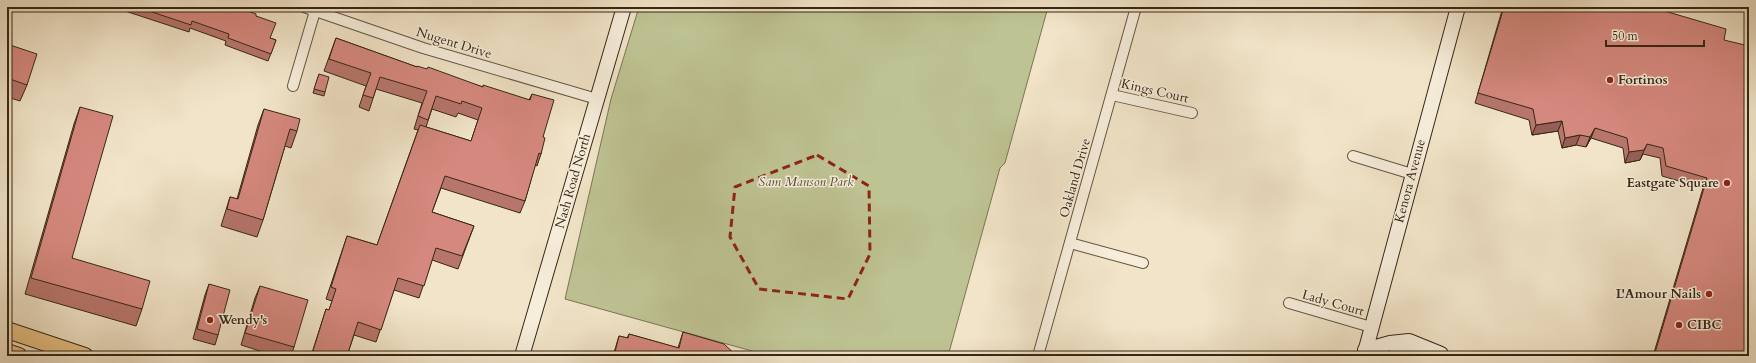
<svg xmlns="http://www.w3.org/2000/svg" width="1756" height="363" font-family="Cardo,serif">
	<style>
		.green { fill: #bec393; stroke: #7a7554 }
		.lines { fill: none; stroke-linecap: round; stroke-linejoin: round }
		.street-casing { stroke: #655641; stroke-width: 12 }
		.secondary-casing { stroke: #362714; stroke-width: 16 }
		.primary-casing { stroke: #362714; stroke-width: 18 }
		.street { stroke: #f6eddb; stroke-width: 10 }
		.secondary { stroke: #f6eddb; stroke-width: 14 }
		.primary { stroke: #e8c284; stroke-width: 16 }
		.wall { fill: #b7756c; stroke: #362714; fill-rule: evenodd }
		.shaded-wall { fill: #955f58; stroke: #362714 }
		.building { fill: #d5887e; stroke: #362714 }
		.marked { fill: none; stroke: #8f2418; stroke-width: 3; stroke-dasharray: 8 5; stroke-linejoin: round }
		.poi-dot { fill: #8f2418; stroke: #f6eddb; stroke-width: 1.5 }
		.labels { text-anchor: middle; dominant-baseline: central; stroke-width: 3; stroke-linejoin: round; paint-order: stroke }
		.street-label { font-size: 13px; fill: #362714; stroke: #f6eddb }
		.poi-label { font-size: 13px; font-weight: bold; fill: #362714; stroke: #f6eddb; text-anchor: start }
		.park-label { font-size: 13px; font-style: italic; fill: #584e34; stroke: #f6eddb }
	</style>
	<rect width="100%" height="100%" fill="#f1e4c8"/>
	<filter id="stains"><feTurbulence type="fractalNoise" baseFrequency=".005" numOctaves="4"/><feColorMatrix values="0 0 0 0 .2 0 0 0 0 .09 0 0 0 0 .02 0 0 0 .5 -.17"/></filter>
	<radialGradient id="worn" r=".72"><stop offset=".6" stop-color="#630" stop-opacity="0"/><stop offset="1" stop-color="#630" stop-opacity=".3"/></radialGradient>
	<polygon class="green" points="639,7 1048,7 1005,163 1000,168 948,356 770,356 565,299 611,99"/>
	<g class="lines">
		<g class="street-casing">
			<g id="street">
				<polyline points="304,7 423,48 597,99"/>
				<polyline points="293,86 315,11"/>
				<polyline points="1112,95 1192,113"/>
				<polyline points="1353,156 1412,174"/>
				<polyline points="1070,243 1143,263"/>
				<polyline points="1289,303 1371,327"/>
				<polyline points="1038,356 1136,7"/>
			</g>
		</g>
		<g class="secondary-casing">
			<g id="secondary">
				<polyline points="1365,350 1390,343 1409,341 1441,354"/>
				<polyline points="522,356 624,7"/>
				<polyline points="1364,356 1458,7"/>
				<polyline points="1394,356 1417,352 1432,353"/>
			</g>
		</g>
		<g class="primary-casing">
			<g id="primary">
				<polyline points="7,330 85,356"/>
				<polyline points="7,352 19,356"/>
			</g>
		</g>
		<use href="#street" class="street"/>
		<use href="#secondary" class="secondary"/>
		<use href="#primary" class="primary"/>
	</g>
	<g class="wall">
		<polygon points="113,7 237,7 256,16 270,38 276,40 268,61 225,45 226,41 190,28 189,32"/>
		<polygon points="1503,7 1651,7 1724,40 1749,356 1653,356 1703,188 1662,176 1660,158 1643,154 1640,160 1625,163 1623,148 1591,138 1586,147 1576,145 1562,148 1558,131 1532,135 1529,120 1475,103"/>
		<path d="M336,38L417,67L483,87L529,100L532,94L543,137L541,154L537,166L535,165L525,201L520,213L441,188L432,212L474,226L458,269L432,260L419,298L394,290L376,342L354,335L347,356H311L326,309L329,310L332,301L326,299L347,236L377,245L418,130L414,129L422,103L376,89L369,111L359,107L366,86L324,71ZM432,109L456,117L458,113L478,120L471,141L426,127Z"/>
		<polygon points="7,44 27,85 20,101 7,97"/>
		<polygon points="319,74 325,92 324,96 313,93"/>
		<polygon points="80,107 72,258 142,309 136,326 25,294 74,124"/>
		<polygon points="264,109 297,131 291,148 285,146 263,220 257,237 221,226 230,197 237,199 258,125"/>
		<polygon points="209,284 218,335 215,345 193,339 205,295"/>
		<polygon points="260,286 294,347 291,356 276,356 241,345 255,298"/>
		<polygon points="683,332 737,356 613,356 619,336 627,338 629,334 678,348"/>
	</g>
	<g class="shaded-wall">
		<polygon points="1562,121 1558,131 1532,135 1536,125"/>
		<polygon points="1595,128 1591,138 1586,147 1590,137"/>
		<polygon points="1580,135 1576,145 1562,148 1565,138"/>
		<polygon points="1647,144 1640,160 1625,163 1629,152"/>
	</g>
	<g class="building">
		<polygon points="137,7 237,7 256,14 256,16 276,23 270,38 276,40 271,54 228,38 229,34 192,21 191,25"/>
		<polygon points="1504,7 1651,7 1726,29 1724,40 1749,46 1749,356 1654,356 1707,178 1666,166 1663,148 1647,144 1644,150 1629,152 1627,138 1595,128 1590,137 1580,135 1565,138 1562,121 1536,125 1533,109 1478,93"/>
		<polygon points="336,38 417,67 417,66 427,69 428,67 483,87 483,85 530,100 532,94 554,100 543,137 545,138 541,154 539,153 525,201 445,176 432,212 474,226 462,256 436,248 424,286 398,278 381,330 358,322 347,356 317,356 312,354 326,309 329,310 336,289 331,287 347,236 377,245 420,125 471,141 482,108 462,101 461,104 436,96 428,120 418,116 427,91 380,77 373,98 363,95 371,73 329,59"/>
		<polygon points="7,44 37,54 27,85 7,78"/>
		<polygon points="319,74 329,77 325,92 314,89"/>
		<polygon points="80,107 113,116 72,258 150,281 142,309 31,278"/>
		<polygon points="264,109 300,119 297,131 290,129 263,220 227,209 230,197 238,199"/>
		<polygon points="209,284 230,290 218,335 197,329"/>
		<polygon points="260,286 308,300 294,347 245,333"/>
		<polygon points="683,332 724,344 737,356 614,356 619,336 628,338 629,334 679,348"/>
		<polygon points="758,352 773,356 756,356"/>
	</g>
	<path class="marked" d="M817,155L869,186L870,254L848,299L759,289L730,237L735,187Z"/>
	<g class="poi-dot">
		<circle cx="1610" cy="80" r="4"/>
		<circle cx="1727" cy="183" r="4"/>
		<circle cx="1709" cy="294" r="4"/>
		<circle cx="210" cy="320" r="4"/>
		<circle cx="1679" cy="325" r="4"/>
	</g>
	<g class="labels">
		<g class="street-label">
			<text transform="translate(454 43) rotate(17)">Nugent Drive</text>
			<text transform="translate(1155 91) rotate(13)">Kings Court</text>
			<text transform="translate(1075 178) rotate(-74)">Oakland Drive</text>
			<text transform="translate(573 181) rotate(-74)">Nash Road North</text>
			<text transform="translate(1410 181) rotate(-75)">Kenora Avenue</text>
			<text transform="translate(1333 303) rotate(16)">Lady Court</text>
		</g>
		<g class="poi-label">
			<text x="1618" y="80">Fortinos</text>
			<text x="1719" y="183" text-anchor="end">Eastgate Square</text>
			<text x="1701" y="294" text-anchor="end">L'Amour Nails</text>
			<text x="218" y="320">Wendy's</text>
			<text x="1687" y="325">CIBC</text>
		</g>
		<g class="park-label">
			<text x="806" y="182">Sam Manson Park</text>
		</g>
	</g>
	<rect width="1756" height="363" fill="none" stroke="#f1e4c8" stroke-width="24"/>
	<rect x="8" y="8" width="1740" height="347" fill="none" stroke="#362714" stroke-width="2"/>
	<rect x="12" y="12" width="1732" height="339" fill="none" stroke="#362714"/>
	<path d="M1606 40v6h98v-6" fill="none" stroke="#362714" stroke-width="2"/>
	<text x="1612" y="40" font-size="12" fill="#362714" stroke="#f6eddb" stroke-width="3" paint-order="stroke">50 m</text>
	<rect width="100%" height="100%" filter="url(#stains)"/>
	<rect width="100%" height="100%" fill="url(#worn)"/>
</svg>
